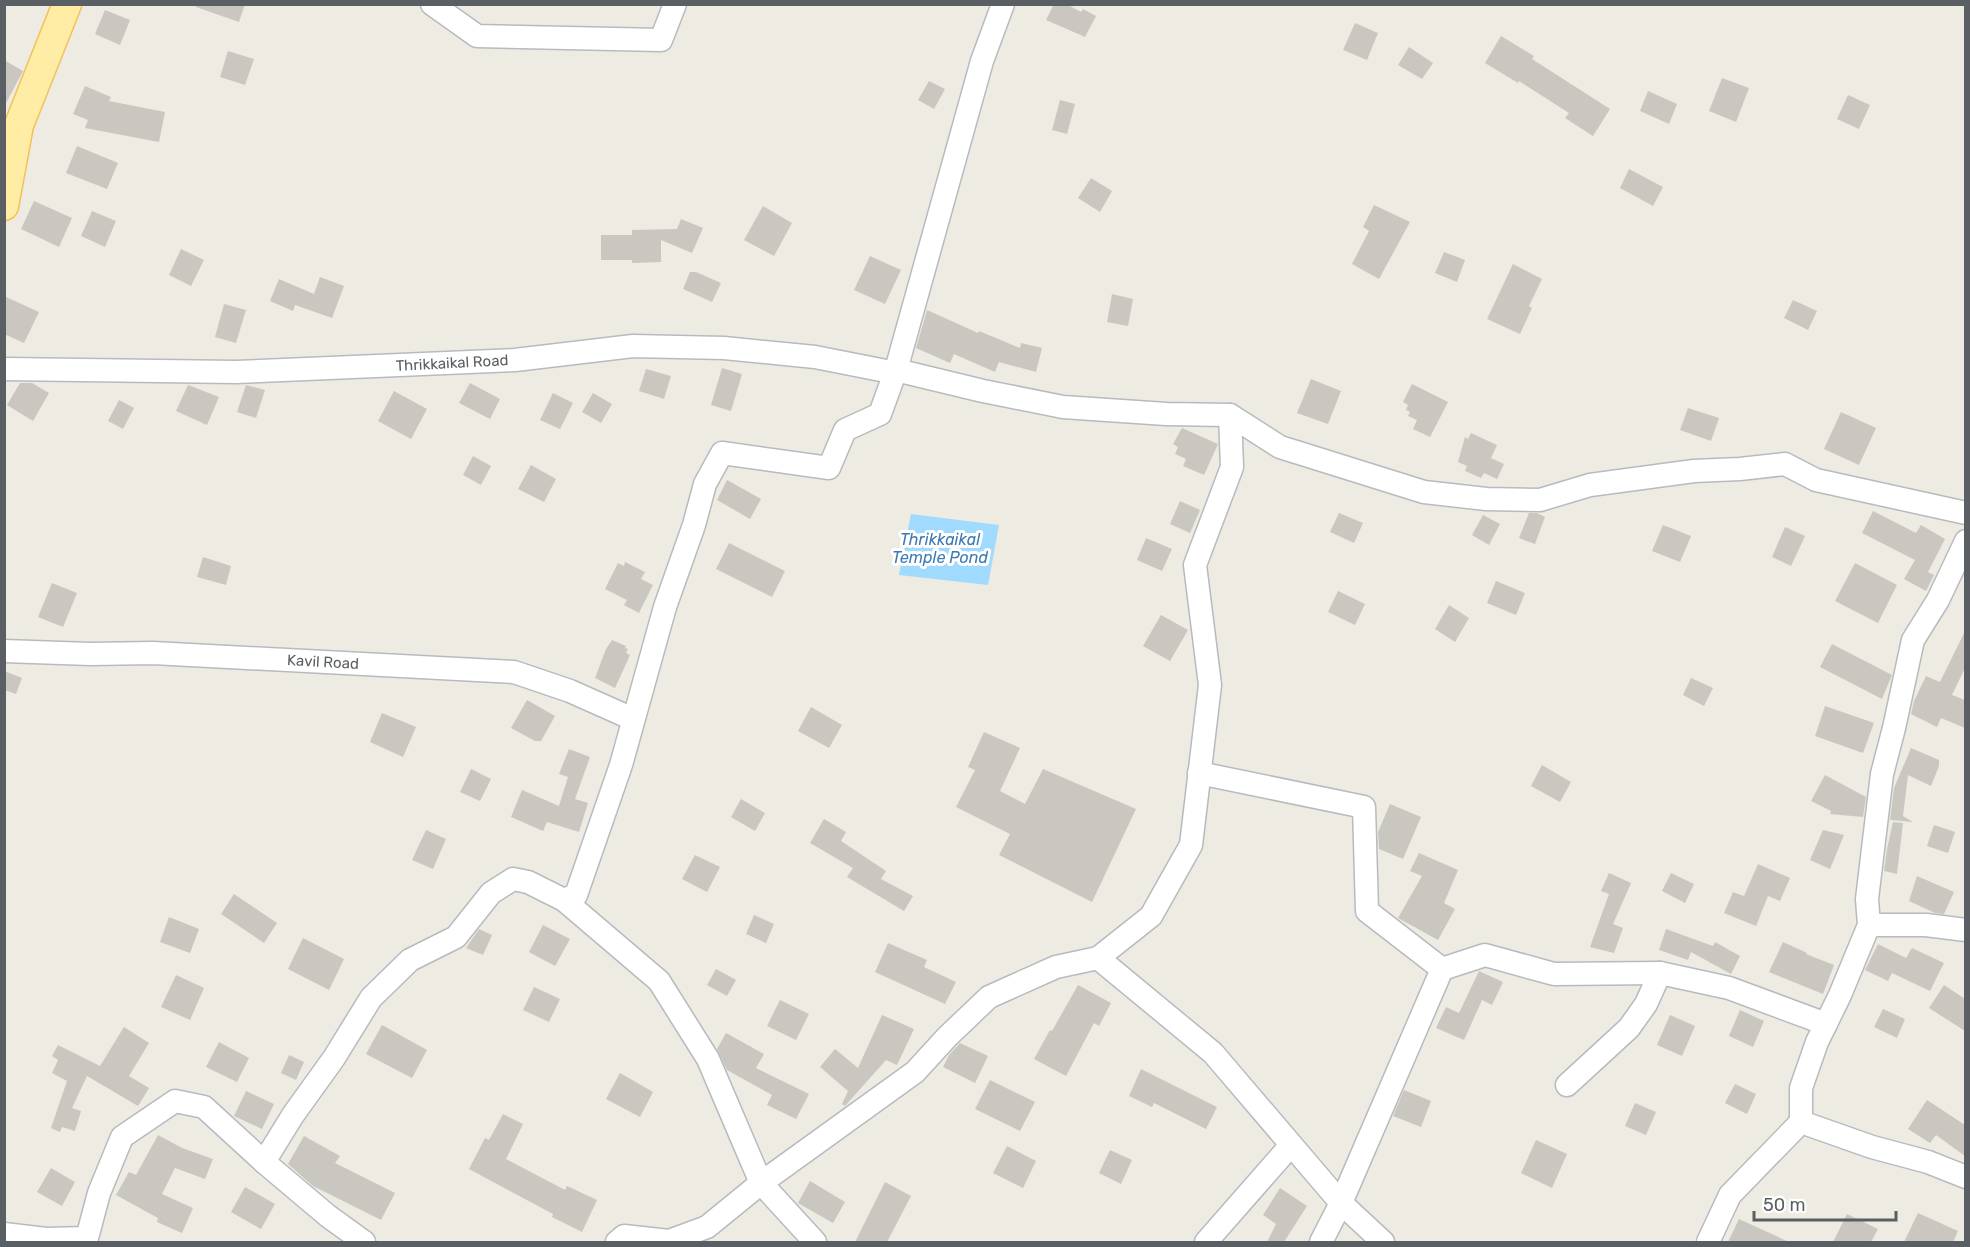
<svg xmlns="http://www.w3.org/2000/svg" width="1970" height="1247" font-family="Rubik,sans-serif">
	<style>
		.water { fill: #a1daff }
		.building { fill: #cac7c1 }
		.lines { fill: none; stroke-linecap: round; stroke-linejoin: round }
		.minor-casing { stroke: #b7babf; stroke-width: 25 }
		.major-casing { stroke: #f3c155; stroke-width: 31 }
		.minor { stroke: #fff; stroke-width: 22 }
		.major { stroke: #ffeda6; stroke-width: 28 }
		.labels { text-anchor: middle; dominant-baseline: central; stroke-width: 6; stroke-linejoin: round; paint-order: stroke }
		.street-label { font-size: 15px; fill: #5a5f63; stroke: #fff }
		.water-label { font-size: 16px; font-style: italic; fill: #3c7ab2; stroke: #fff }
	</style>
	<rect width="100%" height="100%" fill="#eeebe2"/>
	<polygon class="water" points="911,514 999,525 988,585 899,575"/>
	<g class="building">
		<polygon points="197,4 245,4 239,22 196,7"/>
		<polygon points="1054,4 1066,4 1081,12 1083,9 1096,16 1085,37 1046,20"/>
		<polygon points="105,10 130,20 120,45 95,34"/>
		<polygon points="1355,23 1378,33 1367,60 1343,50"/>
		<polygon points="1501,36 1534,56 1532,59 1610,109 1593,136 1565,118 1569,113 1519,81 1518,83 1485,63"/>
		<polygon points="1409,47 1433,63 1422,79 1398,65"/>
		<polygon points="228,51 254,59 245,85 220,77"/>
		<polygon points="4,60 23,71 4,107"/>
		<polygon points="1722,78 1749,88 1736,122 1709,111"/>
		<polygon points="929,81 945,89 934,109 918,100"/>
		<polygon points="85,86 111,97 109,101 165,112 159,142 85,128 88,120 73,114"/>
		<polygon points="1648,91 1677,104 1669,124 1640,111"/>
		<polygon points="1848,95 1870,105 1859,129 1837,119"/>
		<polygon points="1060,100 1075,104 1067,134 1052,130"/>
		<polygon points="77,146 118,163 107,189 66,173"/>
		<polygon points="1629,169 1663,187 1653,206 1620,188"/>
		<polygon points="1091,178 1112,191 1100,212 1078,198"/>
		<polygon points="34,201 72,218 59,247 21,229"/>
		<polygon points="1374,205 1410,222 1379,279 1352,264 1369,231 1363,227"/>
		<polygon points="763,206 792,223 774,256 744,240"/>
		<polygon points="92,211 116,221 105,247 81,236"/>
		<polygon points="681,219 703,228 692,253 661,240 661,262 632,263 632,260 601,260 601,235 632,235 632,230 677,229"/>
		<polygon points="181,249 204,260 191,286 169,275"/>
		<polygon points="1444,252 1465,260 1457,282 1435,273"/>
		<polygon points="870,256 901,270 885,304 854,290"/>
		<polygon points="1513,264 1542,279 1529,306 1532,308 1520,334 1487,319"/>
		<polygon points="690,272 696,272 721,283 712,302 683,289"/>
		<polygon points="320,277 344,286 332,318 295,305 293,311 270,301 279,279 314,294"/>
		<polygon points="1112,294 1133,299 1128,326 1107,322"/>
		<polygon points="4,296 39,312 24,343 4,334"/>
		<polygon points="1793,300 1817,311 1808,330 1784,318"/>
		<polygon points="224,304 246,310 236,343 215,337"/>
		<polygon points="927,310 978,333 979,331 1020,348 1021,343 1042,348 1036,372 999,362 995,372 954,354 950,363 916,348"/>
		<polygon points="722,368 742,374 731,411 711,405"/>
		<polygon points="646,369 671,376 664,399 639,391"/>
		<polygon points="1311,379 1341,391 1328,424 1297,413"/>
		<polygon points="20,383 32,383 49,393 33,421 7,405"/>
		<polygon points="470,383 500,399 490,419 459,403"/>
		<polygon points="1412,384 1448,402 1430,437 1413,429 1417,420 1408,416 1410,412 1406,410 1408,405 1403,402"/>
		<polygon points="188,385 219,397 207,425 176,411"/>
		<polygon points="246,385 265,390 256,418 237,412"/>
		<polygon points="394,391 427,409 411,439 378,421"/>
		<polygon points="553,393 573,403 560,429 540,420"/>
		<polygon points="593,393 612,404 601,423 582,412"/>
		<polygon points="119,400 134,408 123,429 108,421"/>
		<polygon points="1688,408 1719,418 1711,441 1680,430"/>
		<polygon points="1841,412 1876,428 1859,465 1824,449"/>
		<polygon points="1182,428 1218,444 1204,475 1183,466 1186,459 1175,454 1178,447 1173,444"/>
		<polygon points="1471,433 1497,445 1491,458 1504,464 1497,479 1484,473 1481,478 1465,471 1467,466 1458,462 1465,437 1468,439"/>
		<polygon points="473,456 491,466 481,485 463,475"/>
		<polygon points="531,465 556,479 544,502 518,489"/>
		<polygon points="727,480 761,499 750,519 717,500"/>
		<polygon points="1180,501 1200,510 1190,533 1170,524"/>
		<polygon points="1873,511 1916,533 1921,525 1945,539 1928,572 1934,575 1926,591 1904,579 1915,560 1862,533"/>
		<polygon points="1339,513 1363,523 1354,543 1330,532"/>
		<polygon points="1529,513 1537,513 1545,517 1535,544 1519,538"/>
		<polygon points="1483,515 1500,524 1489,545 1472,535"/>
		<polygon points="1663,525 1691,536 1680,562 1652,551"/>
		<polygon points="1785,527 1805,536 1791,566 1772,557"/>
		<polygon points="1146,538 1172,549 1162,571 1137,560"/>
		<polygon points="729,543 785,571 772,597 716,569"/>
		<polygon points="203,557 231,566 226,585 197,577"/>
		<polygon points="625,562 645,572 641,579 653,585 639,613 624,605 627,600 605,589 618,563 624,566"/>
		<polygon points="1855,563 1897,585 1878,623 1835,601"/>
		<polygon points="1496,581 1525,593 1516,615 1487,603"/>
		<polygon points="52,583 77,593 63,627 38,617"/>
		<polygon points="1338,591 1365,604 1355,625 1328,612"/>
		<polygon points="1449,605 1469,618 1455,642 1435,629"/>
		<polygon points="1161,615 1188,630 1170,661 1143,646"/>
		<polygon points="1965,631 1965,668 1952,695 1965,700 1965,728 1941,718 1937,727 1911,714 1914,701 1926,676 1940,682"/>
		<polygon points="612,640 626,646 625,648 628,649 626,653 630,655 615,688 595,678 606,649"/>
		<polygon points="1832,644 1892,675 1882,699 1820,667"/>
		<polygon points="4,671 22,678 16,694 4,690"/>
		<polygon points="1691,678 1713,688 1704,706 1683,695"/>
		<polygon points="527,700 555,716 541,741 535,741 511,728"/>
		<polygon points="1825,706 1874,723 1863,753 1815,736"/>
		<polygon points="811,707 842,725 829,748 798,731"/>
		<polygon points="382,713 416,727 403,757 370,742"/>
		<polygon points="984,732 1020,748 1000,791 1025,804 1043,769 1136,809 1092,902 999,855 1010,834 956,807 975,770 968,767"/>
		<polygon points="1911,748 1939,760 1939,766 1931,786 1908,775 1903,816 1913,822 1890,820 1894,788"/>
		<polygon points="569,749 590,757 575,799 588,803 579,832 547,822 543,831 511,817 522,790 559,806 568,777 559,774"/>
		<polygon points="1542,765 1571,782 1560,802 1531,786"/>
		<polygon points="471,769 491,779 480,801 460,792"/>
		<polygon points="1825,775 1866,797 1863,817 1830,814 1831,811 1811,801"/>
		<polygon points="741,799 765,813 755,831 731,817"/>
		<polygon points="1390,804 1421,817 1403,859 1379,849 1378,832"/>
		<polygon points="824,819 846,832 841,841 886,871 881,879 913,896 904,911 847,877 853,868 810,843"/>
		<polygon points="1893,822 1903,823 1897,874 1884,871 1887,849"/>
		<polygon points="1934,825 1955,832 1948,853 1927,846"/>
		<polygon points="426,830 446,839 433,869 412,860"/>
		<polygon points="1823,830 1844,835 1830,869 1810,860"/>
		<polygon points="1419,853 1458,870 1444,903 1455,909 1438,940 1398,918 1422,876 1410,871"/>
		<polygon points="695,855 720,867 707,892 682,879"/>
		<polygon points="1758,864 1790,878 1780,901 1768,896 1756,926 1724,913 1733,892 1744,896"/>
		<polygon points="1609,873 1631,883 1613,924 1623,928 1614,953 1590,947 1609,894 1601,891"/>
		<polygon points="1671,873 1694,884 1685,903 1662,891"/>
		<polygon points="1917,876 1954,892 1944,914 1935,913 1909,901"/>
		<polygon points="234,894 277,923 264,943 221,914"/>
		<polygon points="754,915 774,924 766,943 746,934"/>
		<polygon points="169,917 199,929 190,953 160,942"/>
		<polygon points="543,925 570,939 555,966 529,952"/>
		<polygon points="479,929 492,935 483,955 466,948"/>
		<polygon points="1666,929 1713,946 1715,942 1740,956 1731,974 1691,952 1688,960 1659,950"/>
		<polygon points="303,938 344,959 329,990 288,969"/>
		<polygon points="1783,942 1807,953 1806,954 1834,965 1823,994 1769,972"/>
		<polygon points="888,943 927,960 924,967 956,982 945,1004 875,972"/>
		<polygon points="1878,944 1906,958 1912,948 1944,963 1930,991 1892,973 1888,981 1865,970"/>
		<polygon points="716,969 736,980 727,996 707,985"/>
		<polygon points="1479,971 1503,982 1492,1005 1482,1000 1464,1040 1436,1028 1446,1007 1459,1013"/>
		<polygon points="176,975 204,988 190,1020 161,1007"/>
		<polygon points="1078,985 1111,1003 1099,1026 1094,1023 1066,1076 1034,1059 1050,1030 1052,1031"/>
		<polygon points="1944,985 1965,999 1965,1031 1929,1008"/>
		<polygon points="534,987 560,999 549,1022 523,1010"/>
		<polygon points="780,1000 809,1014 796,1040 767,1026"/>
		<polygon points="1883,1009 1905,1019 1897,1038 1874,1027"/>
		<polygon points="1740,1010 1764,1021 1753,1047 1729,1036"/>
		<polygon points="882,1015 914,1029 897,1065 886,1060 845,1106 842,1104 848,1091 820,1067 835,1049 858,1068"/>
		<polygon points="1670,1015 1695,1026 1682,1056 1657,1045"/>
		<polygon points="382,1025 427,1050 412,1078 366,1054"/>
		<polygon points="124,1027 149,1043 129,1076 149,1088 138,1106 87,1076 72,1108 81,1111 75,1131 62,1127 60,1132 51,1128 67,1081 52,1073 58,1060 52,1056 58,1045 100,1066"/>
		<polygon points="726,1033 764,1054 756,1068 809,1094 796,1119 767,1105 772,1095 727,1070 717,1049"/>
		<polygon points="219,1042 249,1058 237,1082 206,1067"/>
		<polygon points="960,1043 988,1056 975,1083 943,1067 949,1055"/>
		<polygon points="289,1055 304,1062 296,1080 281,1073"/>
		<polygon points="1141,1069 1217,1107 1206,1129 1154,1103 1152,1107 1129,1096"/>
		<polygon points="620,1073 653,1092 640,1117 606,1099"/>
		<polygon points="990,1080 1035,1102 1020,1131 975,1109"/>
		<polygon points="1735,1084 1756,1094 1747,1114 1725,1103"/>
		<polygon points="1404,1090 1431,1101 1421,1127 1393,1116"/>
		<polygon points="246,1091 274,1104 262,1129 234,1116"/>
		<polygon points="1927,1100 1965,1125 1965,1156 1936,1135 1930,1143 1908,1129"/>
		<polygon points="1635,1103 1656,1112 1646,1135 1625,1126"/>
		<polygon points="503,1114 523,1124 506,1159 565,1190 567,1186 597,1200 582,1232 552,1217 553,1214 469,1169 485,1138 489,1140"/>
		<polygon points="158,1135 182,1148 213,1159 205,1179 175,1168 162,1194 193,1208 182,1233 157,1222 158,1218 116,1195 129,1172 136,1175"/>
		<polygon points="304,1136 340,1156 335,1163 395,1193 381,1220 313,1186 288,1164"/>
		<polygon points="1536,1140 1567,1154 1552,1188 1521,1173"/>
		<polygon points="1007,1146 1036,1161 1023,1188 993,1173"/>
		<polygon points="1110,1150 1132,1160 1121,1184 1099,1173"/>
		<polygon points="51,1168 75,1182 62,1206 37,1192"/>
		<polygon points="810,1181 845,1202 833,1223 798,1203"/>
		<polygon points="885,1182 911,1196 887,1242 855,1242"/>
		<polygon points="245,1187 275,1204 261,1229 231,1212"/>
		<polygon points="1280,1188 1307,1206 1284,1242 1267,1242 1276,1224 1263,1215"/>
		<polygon points="1918,1213 1958,1231 1953,1242 1904,1242"/>
		<polygon points="1847,1214 1878,1229 1871,1242 1833,1242"/>
		<polygon points="1739,1219 1789,1242 1728,1242"/>
	</g>
	<g class="lines">
		<g class="minor-casing">
			<g id="minor">
				<polyline points="432,4 477,36 661,40 675,4"/>
				<polyline points="4,369 236,372 515,360 633,346 724,348 815,357 891,372 896,370 983,391 1063,407 1166,414 1230,415 1280,447 1424,492 1486,499 1540,500 1590,485 1694,471 1740,469 1785,464 1816,480 1966,513"/>
				<polyline points="1966,541 1938,600 1913,640 1894,728 1882,774 1867,899 1869,925 1840,995 1817,1042 1801,1088 1801,1122 1872,1147 1928,1162 1966,1177"/>
				<polyline points="4,651 90,654 153,653 514,672 570,691 633,719"/>
				<polyline points="1199,773 1364,807 1367,911 1442,969 1341,1203 1383,1242"/>
				<polyline points="564,900 576,895 621,765 665,607 694,525 705,484 722,453 829,468 845,430 880,414 896,370 982,61 1003,4"/>
				<polyline points="1869,925 1926,925 1966,930"/>
				<polyline points="1098,958 1151,916 1191,845 1210,685 1195,565 1232,467 1230,415"/>
				<polyline points="1442,969 1485,955 1554,974 1660,973"/>
				<polyline points="1567,1085 1629,1028 1646,1004 1660,973 1729,988 1826,1024"/>
				<polyline points="264,1162 328,1216 364,1242"/>
				<polyline points="4,1234 46,1239 87,1238 99,1193 122,1137 175,1101 204,1107 264,1162 293,1115 334,1058 371,998 410,960 456,937 491,893 513,879 528,882 564,900 659,981 708,1059 761,1183 815,1242"/>
				<polyline points="617,1242 624,1236 669,1241 707,1227 761,1183 915,1072 947,1037 989,997 1056,967 1098,958 1213,1053 1341,1203 1321,1242"/>
				<polyline points="1206,1242 1291,1145"/>
				<polyline points="1708,1242 1730,1195 1801,1122"/>
			</g>
		</g>
		<g class="major-casing">
			<polyline id="major" points="4,206 19,125 67,4"/>
		</g>
		<use href="#minor" class="minor"/>
		<use href="#major" class="major"/>
	</g>
	<g class="labels">
		<g class="street-label">
			<text transform="translate(452 363) rotate(-3)">Thrikkaikal Road</text>
			<text transform="translate(323 662) rotate(3)">Kavil Road</text>
		</g>
		<g class="water-label">
			<text x="940" y="539">Thrikkaikal<tspan x="940" dy="18">Temple Pond</tspan></text>
		</g>
	</g>
	<rect width="1970" height="1247" fill="none" stroke="#5a5f63" stroke-width="12"/>
	<path d="M1754 1211v9h142v-9" fill="none" stroke="#5a5f63" stroke-width="3"/>
	<text x="1763" y="1211" font-size="18" fill="#5a5f63" stroke="#ffffff" stroke-width="4.5" paint-order="stroke">50 m</text>
</svg>
